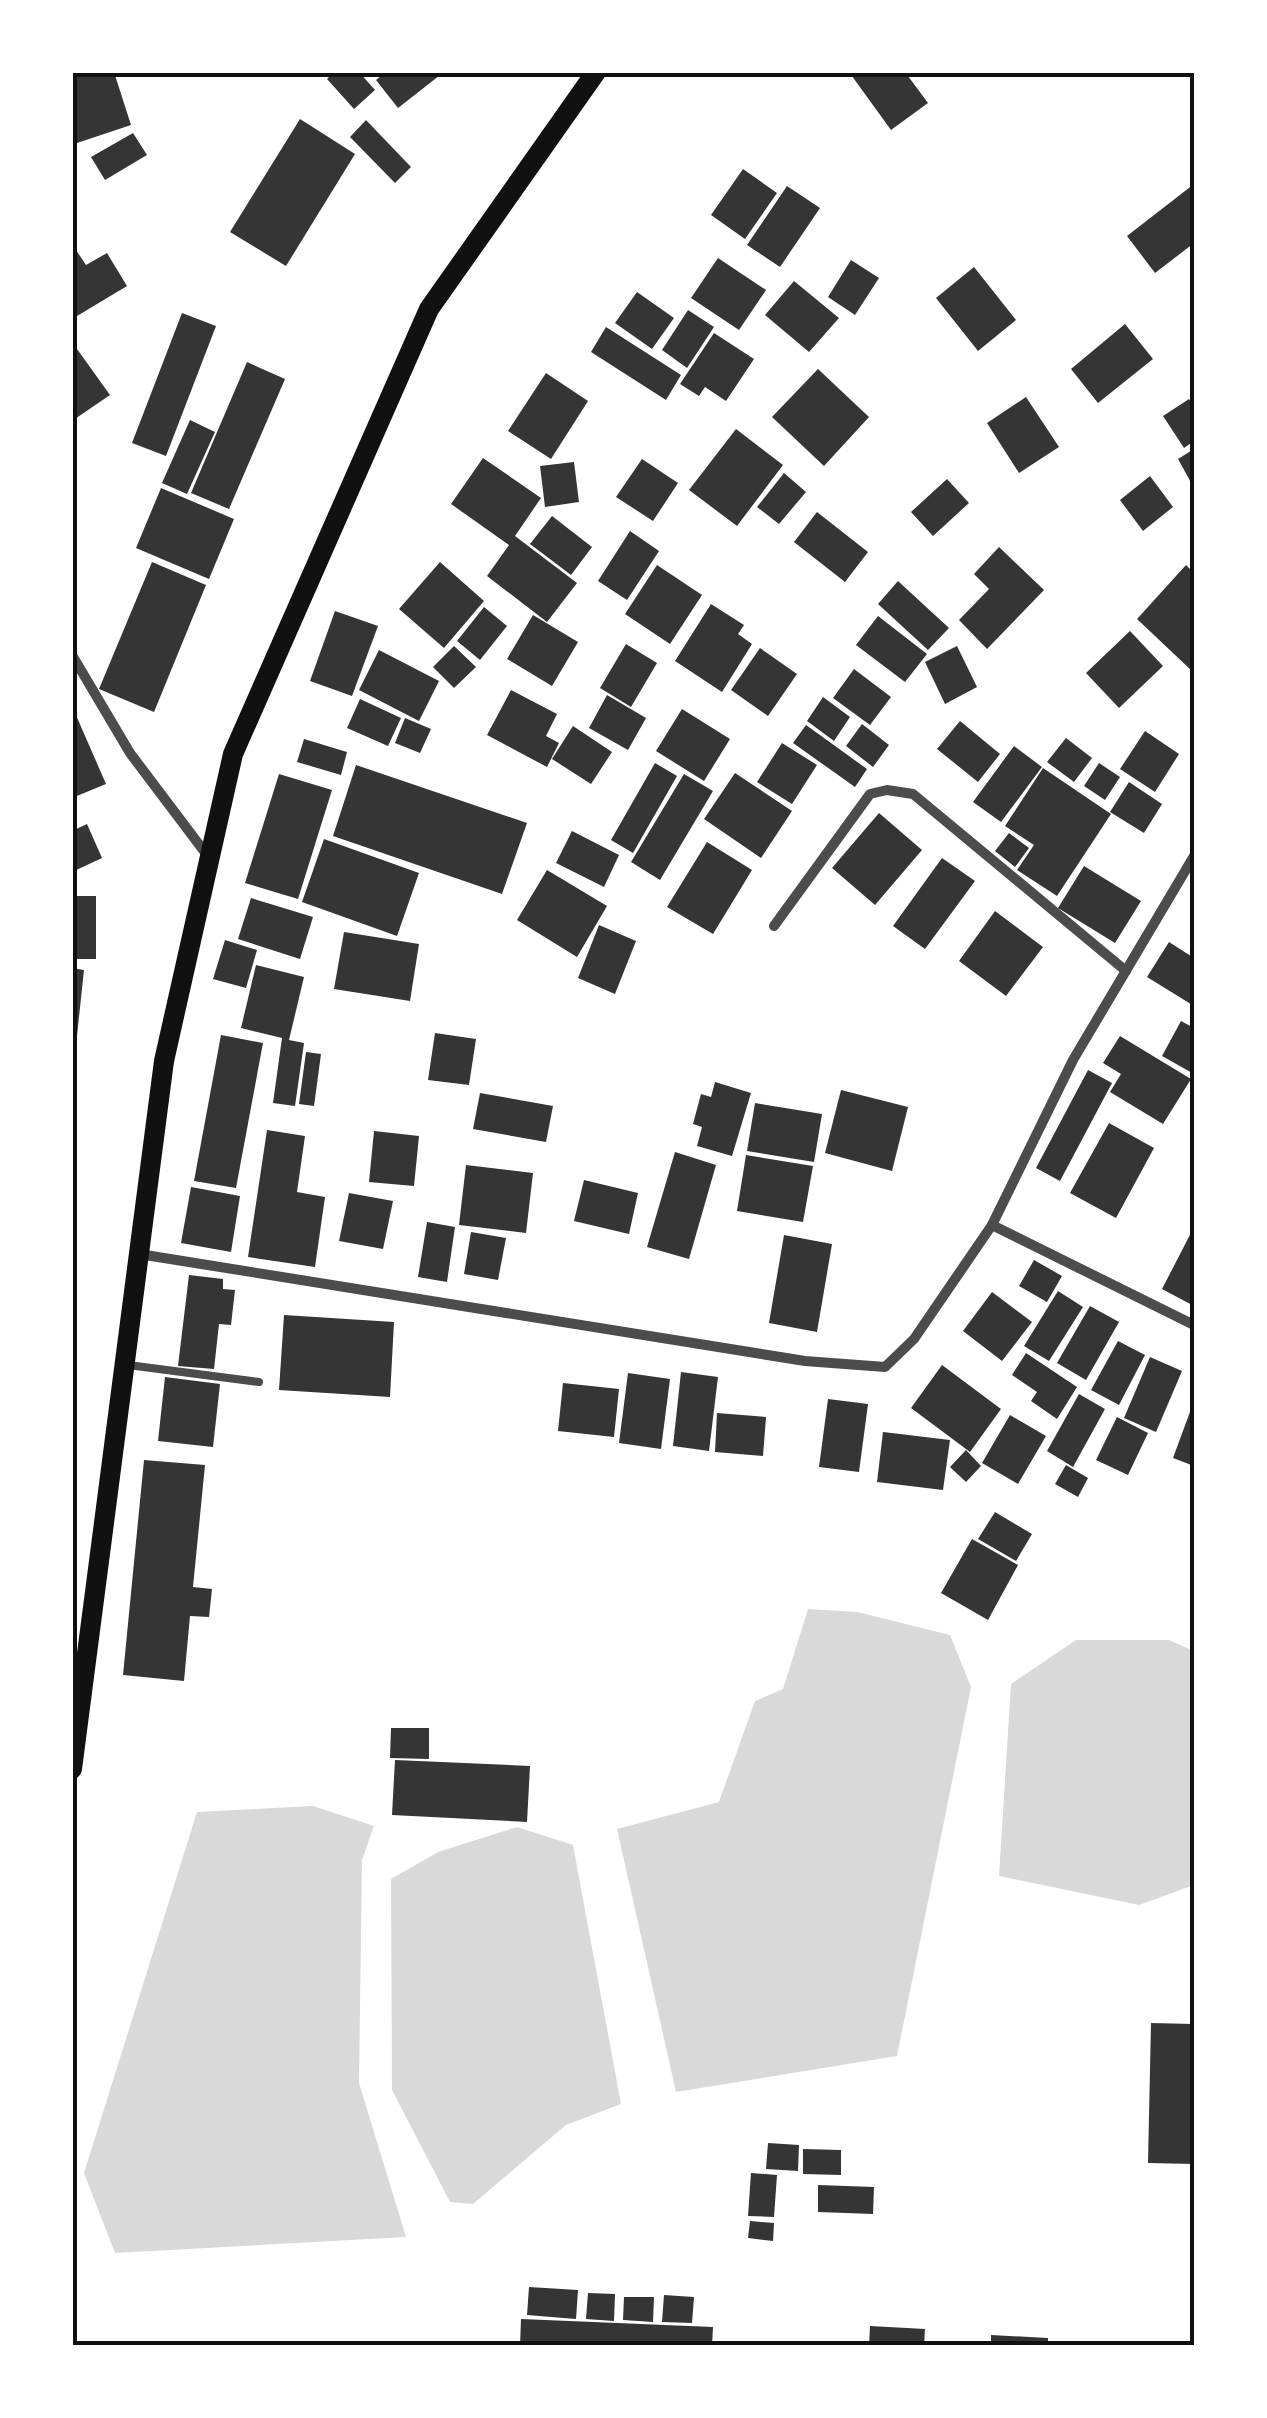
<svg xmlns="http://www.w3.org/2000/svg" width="1267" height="2418" font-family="Raleway,sans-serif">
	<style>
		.water { fill: #d9d9d9 }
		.building { fill: #353535 }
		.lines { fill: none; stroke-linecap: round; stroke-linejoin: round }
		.service { stroke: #4c4c4c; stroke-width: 8 }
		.minor { stroke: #4c4c4c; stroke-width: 10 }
		.secondary { stroke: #111; stroke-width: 20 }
		.neatline { fill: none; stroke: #111; stroke-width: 4 }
	</style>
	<rect width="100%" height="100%" fill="#fff"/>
	<g class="water">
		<polygon points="808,1609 857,1612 950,1635 971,1687 897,2056 676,2092 617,1829 719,1802 755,1701 783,1689"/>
		<polygon points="1076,1640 1169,1640 1194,1651 1194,1885 1139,1905 999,1876 1011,1684"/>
		<polygon points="313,1806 374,1826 362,1860 359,2083 406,2237 115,2253 84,2173 197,1812"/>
		<polygon points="517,1827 573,1845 621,2104 566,2125 473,2204 450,2202 392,2090 391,1879 438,1852"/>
	</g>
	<g class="building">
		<polygon points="72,72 114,72 131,125 74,144 72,138"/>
		<polygon points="334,72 359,72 375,90 354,109 327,79"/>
		<polygon points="386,72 444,72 398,108 376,80"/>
		<polygon points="849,72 905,72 928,103 891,130"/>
		<polygon points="300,119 355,154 286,266 230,232"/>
		<polygon points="366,120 411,167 395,183 350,137"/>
		<polygon points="133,133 147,155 105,180 91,157"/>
		<polygon points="743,169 777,193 745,239 711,215"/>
		<polygon points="1194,184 1194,243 1155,273 1127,236"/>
		<polygon points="787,186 820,208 780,267 747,245"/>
		<polygon points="76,250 86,265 107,253 127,286 72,319 72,252"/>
		<polygon points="718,258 766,290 739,330 691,298"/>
		<polygon points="851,260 879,278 855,315 828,297"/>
		<polygon points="974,267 1016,320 978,351 936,298"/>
		<polygon points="794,281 839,318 809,352 765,315"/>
		<polygon points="637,292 674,318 652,349 615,323"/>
		<polygon points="688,310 714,327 687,368 662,350"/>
		<polygon points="182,313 216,326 166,456 132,443"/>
		<polygon points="1125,324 1153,359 1098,403 1071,369"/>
		<polygon points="606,327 681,375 666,400 591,352"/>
		<polygon points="714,333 754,359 726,401 705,387 699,396 680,384"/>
		<polygon points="72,342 110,395 72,421"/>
		<polygon points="247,362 285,379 229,509 191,493"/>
		<polygon points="818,369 869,417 824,466 772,417"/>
		<polygon points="546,373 588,401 551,459 508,431"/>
		<polygon points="1026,397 1059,447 1019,473 987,423"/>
		<polygon points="1189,399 1194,407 1194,441 1184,448 1163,416"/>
		<polygon points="190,420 215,432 187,494 162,483"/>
		<polygon points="736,429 783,465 737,526 689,490"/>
		<polygon points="1194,449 1194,488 1178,459"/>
		<polygon points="483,458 541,498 515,536 577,583 547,622 487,576 509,545 451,504"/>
		<polygon points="642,459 678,483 653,521 616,497"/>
		<polygon points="574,462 579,502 545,507 540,466"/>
		<polygon points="784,473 806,492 779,524 757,507"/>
		<polygon points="1150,476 1173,507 1143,531 1120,500"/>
		<polygon points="947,479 969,503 933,536 911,512"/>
		<polygon points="161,488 234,519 209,579 136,548"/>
		<polygon points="817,512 868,552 845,582 794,542"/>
		<polygon points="552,516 592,547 571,575 530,544"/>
		<polygon points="630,531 659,551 627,600 598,581"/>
		<polygon points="999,547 1044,590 987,649 959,620 989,589 974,574"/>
		<polygon points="152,562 206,585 154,712 99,689"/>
		<polygon points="440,562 484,601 444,648 399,609"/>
		<polygon points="657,565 702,595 670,644 625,614"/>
		<polygon points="1186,565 1194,573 1194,669 1192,671 1137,619"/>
		<polygon points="898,581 949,628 928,650 878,604"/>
		<polygon points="711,604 744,625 738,634 752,644 722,692 675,661"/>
		<polygon points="484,607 507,626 480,660 457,641"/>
		<polygon points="335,611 378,626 352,696 310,681"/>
		<polygon points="533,615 578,642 552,686 507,659"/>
		<polygon points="878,616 927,654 905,682 856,645"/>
		<polygon points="1130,631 1163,666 1119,708 1086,673"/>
		<polygon points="626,644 657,663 631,707 600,688"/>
		<polygon points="454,646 476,667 454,688 433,667"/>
		<polygon points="957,646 977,687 945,704 925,662"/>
		<polygon points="760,648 797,674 768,716 731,690"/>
		<polygon points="379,650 439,681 419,721 359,690"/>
		<polygon points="854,669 891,697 870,725 833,698"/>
		<polygon points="511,690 557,714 546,736 559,743 547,767 487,735"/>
		<polygon points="607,695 646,718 628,750 589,728"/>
		<polygon points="823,697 850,717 834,741 807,721"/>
		<polygon points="360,699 401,718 388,746 347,728"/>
		<polygon points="72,706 106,784 72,798"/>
		<polygon points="682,709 730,739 704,781 656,751"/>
		<polygon points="405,718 431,729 420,753 395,743"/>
		<polygon points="960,721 1000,754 978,782 937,749"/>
		<polygon points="862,724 889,745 873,767 846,746"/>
		<polygon points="806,725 867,769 855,787 793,743"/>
		<polygon points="573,726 612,752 591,784 552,759"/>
		<polygon points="1145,731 1179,754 1155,792 1120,769"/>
		<polygon points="1066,738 1092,758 1074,782 1047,762"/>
		<polygon points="304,739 347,752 341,775 297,762"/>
		<polygon points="782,743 817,765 792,804 757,782"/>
		<polygon points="1014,746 1042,767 1001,822 973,802"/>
		<polygon points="655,763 677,776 633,853 611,840"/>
		<polygon points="1099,763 1120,777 1105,800 1084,786"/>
		<polygon points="356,765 527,823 502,894 333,836"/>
		<polygon points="1043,768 1111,814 1057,896 1017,870 1034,845 1005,826"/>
		<polygon points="735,773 792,811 761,858 704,819"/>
		<polygon points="279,774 332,790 298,899 245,883"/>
		<polygon points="684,774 713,791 660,880 631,862"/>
		<polygon points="1129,782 1162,804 1144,833 1110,812"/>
		<polygon points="879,813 922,850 875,905 832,868"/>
		<polygon points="87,824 102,858 72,872 72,831"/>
		<polygon points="572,831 619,855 604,887 556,863"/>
		<polygon points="1009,833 1029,848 1015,867 995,851"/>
		<polygon points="324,839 419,873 397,936 302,902"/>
		<polygon points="707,842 752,870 713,934 667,907"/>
		<polygon points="942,858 975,881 925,949 893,926"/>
		<polygon points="1084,866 1141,901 1115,943 1058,908"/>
		<polygon points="547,870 607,906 577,957 517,920"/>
		<rect x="72" y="896" width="24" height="63"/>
		<polygon points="251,898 313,917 300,959 238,939"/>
		<polygon points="995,911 1043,947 1006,996 959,961"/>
		<polygon points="599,925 636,941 615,994 578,978"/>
		<polygon points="344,932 419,944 410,1001 334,989"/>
		<polygon points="225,940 257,950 246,988 213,979"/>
		<polygon points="1169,942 1194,958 1194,1006 1147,977"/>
		<polygon points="256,965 304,977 289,1040 304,1043 295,1106 273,1103 282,1038 241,1028"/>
		<polygon points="72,968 84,970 76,1045 72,1044"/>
		<polygon points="1181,1021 1194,1028 1194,1074 1162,1056"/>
		<polygon points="435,1033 476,1039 469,1085 428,1080"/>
		<polygon points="221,1035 263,1043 236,1188 194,1181"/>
		<polygon points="1120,1036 1191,1079 1163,1124 1110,1092 1121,1074 1103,1063"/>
		<polygon points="306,1052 321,1054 314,1106 299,1104"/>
		<polygon points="1088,1070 1112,1083 1060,1181 1036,1168"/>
		<polygon points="715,1082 751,1093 732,1156 697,1146 702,1127 693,1124 701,1094 711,1097"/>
		<polygon points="841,1090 908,1107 892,1171 825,1153"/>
		<polygon points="480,1093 553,1106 546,1142 473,1129"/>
		<polygon points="755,1103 822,1114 814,1162 747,1151"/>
		<polygon points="1109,1123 1154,1148 1116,1218 1070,1193"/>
		<polygon points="267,1130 305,1136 297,1192 325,1197 315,1267 248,1257"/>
		<polygon points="374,1131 419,1136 414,1186 369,1182"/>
		<polygon points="675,1152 716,1165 689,1259 647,1247"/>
		<polygon points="746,1155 813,1166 803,1222 737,1211"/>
		<polygon points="466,1165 533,1173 526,1233 459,1225"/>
		<polygon points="584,1180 638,1193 629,1234 574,1221"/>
		<polygon points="191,1187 240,1196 231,1252 181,1243"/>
		<polygon points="349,1193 393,1201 383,1249 339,1241"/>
		<polygon points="427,1222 455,1227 447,1282 418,1277"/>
		<polygon points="1194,1227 1194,1306 1162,1289"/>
		<polygon points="471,1232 506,1238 498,1280 464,1274"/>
		<polygon points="784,1235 832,1244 817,1332 769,1323"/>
		<polygon points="1034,1260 1062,1276 1047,1302 1019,1286"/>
		<polygon points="189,1275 223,1279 223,1289 235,1290 231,1325 219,1324 214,1369 178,1366"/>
		<polygon points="1058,1291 1083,1307 1049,1361 1024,1346"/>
		<polygon points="992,1292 1032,1322 1002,1361 963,1331"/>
		<polygon points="1090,1306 1119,1322 1086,1380 1057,1363"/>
		<polygon points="284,1315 394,1322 390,1397 279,1390"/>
		<polygon points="1118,1341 1145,1355 1119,1405 1091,1390"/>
		<polygon points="1026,1353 1077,1387 1057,1419 1031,1401 1037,1392 1012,1375"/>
		<polygon points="1150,1357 1182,1371 1156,1432 1124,1418"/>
		<polygon points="942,1365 1001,1409 970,1452 911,1408"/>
		<polygon points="681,1372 718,1377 709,1451 673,1446"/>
		<polygon points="628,1373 670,1379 661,1449 619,1443"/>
		<polygon points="165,1377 220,1384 213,1447 158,1441"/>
		<polygon points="563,1383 619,1389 614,1437 558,1431"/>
		<polygon points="1079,1394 1105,1409 1073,1467 1047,1451"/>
		<polygon points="828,1399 868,1404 859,1472 819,1467"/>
		<polygon points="1194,1401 1194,1466 1173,1458"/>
		<polygon points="717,1413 766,1417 763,1456 715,1452"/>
		<polygon points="1010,1415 1046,1436 1018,1484 982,1463"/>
		<polygon points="1117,1417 1148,1433 1128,1475 1096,1460"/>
		<polygon points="883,1432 950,1440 943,1490 877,1482"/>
		<polygon points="966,1450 981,1466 966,1482 950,1467"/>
		<polygon points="144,1460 205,1465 193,1587 212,1589 209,1617 190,1616 184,1681 123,1675"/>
		<polygon points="1066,1465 1088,1478 1078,1497 1055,1484"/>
		<polygon points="995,1512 1032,1534 1016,1561 978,1539"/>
		<polygon points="972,1539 1018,1565 988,1620 941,1593"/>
		<polygon points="391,1728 429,1728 429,1759 390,1758"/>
		<polygon points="395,1760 530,1766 527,1822 392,1815"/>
		<polygon points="1151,2023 1194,2024 1194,2164 1148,2163"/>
		<polygon points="768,2143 799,2145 798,2171 766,2169"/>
		<polygon points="803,2149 841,2150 841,2175 803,2174"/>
		<polygon points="751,2173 777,2175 774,2217 748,2216"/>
		<polygon points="818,2185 874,2187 873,2214 818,2212"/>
		<polygon points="750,2221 774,2223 773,2241 748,2238"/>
		<polygon points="529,2287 578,2290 576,2319 527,2315"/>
		<polygon points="588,2293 615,2294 614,2321 586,2319"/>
		<polygon points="664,2295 694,2297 692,2323 662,2322"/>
		<polygon points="624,2297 654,2297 653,2322 623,2320"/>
		<polygon points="521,2319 713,2327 712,2346 520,2346"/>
		<polygon points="870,2326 925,2329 924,2346 869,2346"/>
		<polygon points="991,2335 1048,2338 1048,2346 991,2346"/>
	</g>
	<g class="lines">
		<polyline class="service" points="128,1365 259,1382"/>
		<g class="minor">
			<polyline points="72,655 130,753 210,859"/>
			<polyline points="774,926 870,794 887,790 913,794 1126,971"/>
			<polyline points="992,1225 1194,1325"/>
			<polyline points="139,1254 805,1361 885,1367 914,1339 992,1225 1073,1060 1194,856"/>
		</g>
		<polyline class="secondary" points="72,1769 164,1061 233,754 429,309 596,72"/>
	</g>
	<rect width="1267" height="2418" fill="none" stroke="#ffffff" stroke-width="150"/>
	<rect x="75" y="75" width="1117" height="2268" class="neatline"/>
</svg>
